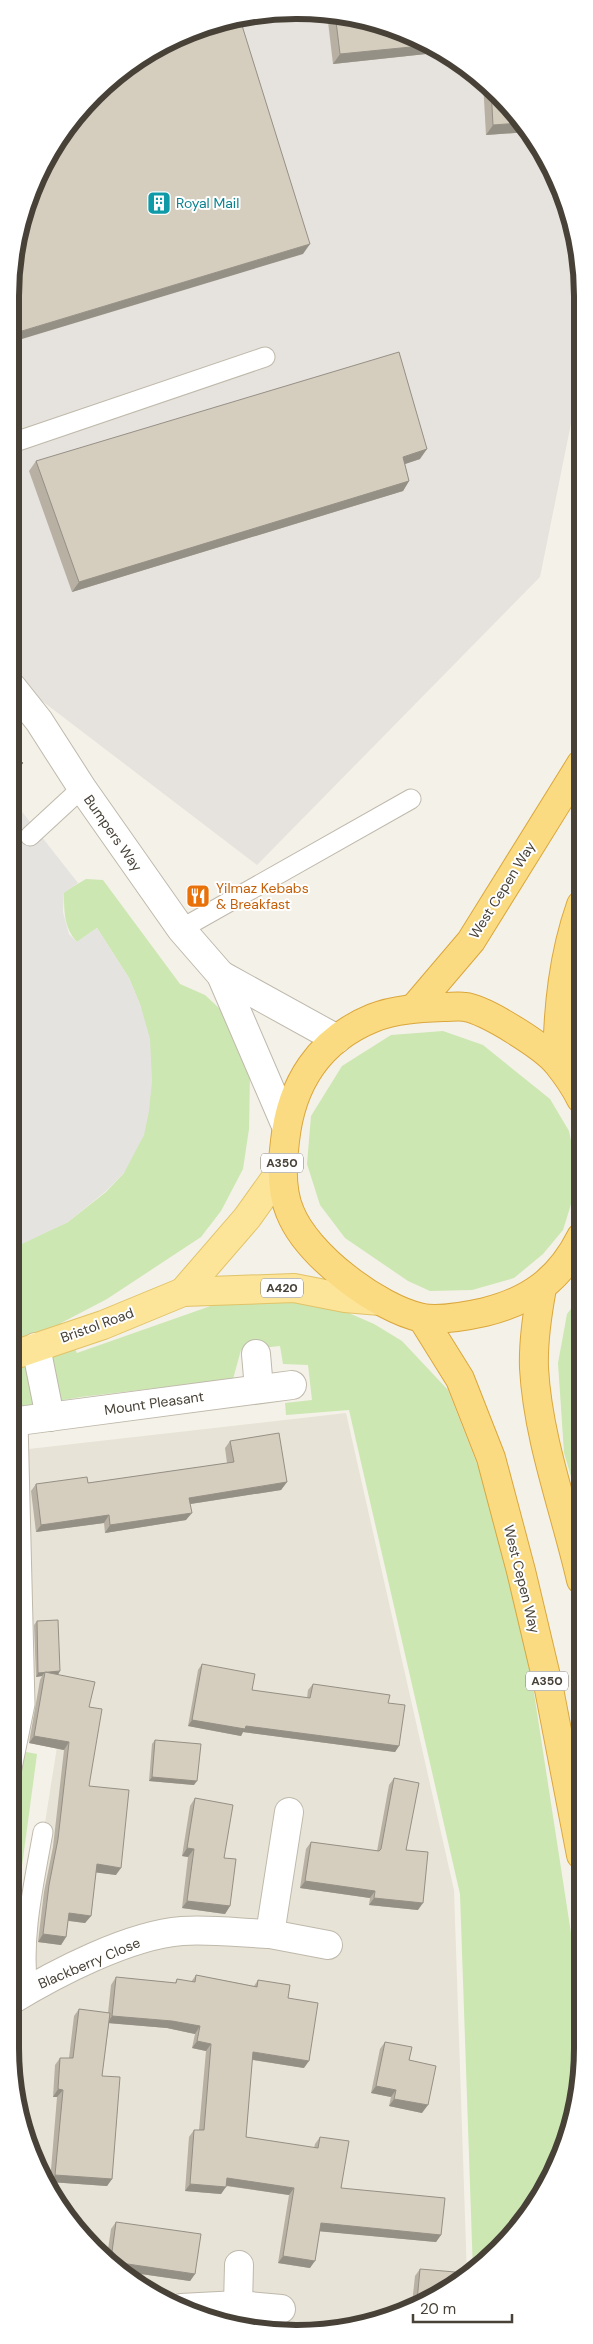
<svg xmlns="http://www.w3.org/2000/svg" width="593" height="2344" font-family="'DM Sans',sans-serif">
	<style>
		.residential { fill: #e7e3d6 }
		.industrial { fill: #e6e2dd }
		.green { fill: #cce7b2 }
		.parking { fill: #e5e3e0 }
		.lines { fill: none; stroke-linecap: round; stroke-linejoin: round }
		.service-casing { stroke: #bfb9ab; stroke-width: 21 }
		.minor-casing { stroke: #bfb9ab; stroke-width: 30 }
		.primary-casing { stroke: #e1c368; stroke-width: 30 }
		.trunk-casing { stroke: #daa73c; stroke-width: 30 }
		.service { stroke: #fff; stroke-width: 19 }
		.minor { stroke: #fff; stroke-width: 28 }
		.primary { stroke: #fce499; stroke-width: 28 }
		.trunk { stroke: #fbdb82; stroke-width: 28 }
		.wall { fill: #b7b0a3 }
		.shaded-wall { fill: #959085 }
		.building { fill: #d5cdbe; stroke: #959085 }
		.labels { text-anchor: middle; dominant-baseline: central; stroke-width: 4; stroke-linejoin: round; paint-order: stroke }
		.shield { fill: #fff; stroke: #7e7a73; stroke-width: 1 }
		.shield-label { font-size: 12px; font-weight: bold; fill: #474137 }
		.culture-label { font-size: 14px; fill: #0d838f; stroke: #fff; text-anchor: start }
		.street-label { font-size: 14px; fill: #474137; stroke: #fff }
		.food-label { font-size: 14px; fill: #c56008; stroke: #fff; text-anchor: start }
		.rim { fill: none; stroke: #474137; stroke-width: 6 }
	</style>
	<rect width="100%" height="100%" fill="#f4f1e8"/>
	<polygon class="residential" points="346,1413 454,1890 467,2277 371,2324 277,2333 170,2305 81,2237 32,2157 10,2043 57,1747 10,1738 11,1451"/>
	<polygon class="industrial" points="334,12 423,40 499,94 554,170 581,259 581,374 540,577 257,865 12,678 12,259 223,20"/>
	<g class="green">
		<path d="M86,879L103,880L180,984L205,995L220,1009L237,1037L250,1075L249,1129L243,1169L221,1211L201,1237L107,1299L61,1323L77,1353L222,1302L289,1300L335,1307L374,1324L402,1341L448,1390L490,1497L516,1603L534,1693L581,1998V2085L545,2190L473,2272L460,1894L349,1410L286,1415L285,1403L312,1400L308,1365L283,1364L280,1346L241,1350L233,1379L81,1397L11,1409V1227L22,1243L68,1222L106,1192L124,1173L141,1007L129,978L97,928L77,942C64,928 64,911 64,892Z"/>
		<polygon points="443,1031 483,1045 550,1099 569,1131 576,1165 572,1201 563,1230 543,1254 514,1278 472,1290 430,1291 408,1281 345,1238 320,1205 307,1164 311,1116 342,1066 391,1035"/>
		<polygon points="581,1296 581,1510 564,1453 558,1363 567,1314"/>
		<polygon points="10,1749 37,1754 10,1956"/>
	</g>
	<polygon class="parking" points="19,808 78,883 64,893 63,912 69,934 77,942 97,928 129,978 141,1007 150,1039 152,1081 149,1111 144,1135 124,1173 106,1191 68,1222 22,1244 11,1227 12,815"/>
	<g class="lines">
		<g class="service-casing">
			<g id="service">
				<polyline points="12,443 265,357"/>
				<polyline points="30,836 82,788"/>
				<polyline points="181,929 411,799"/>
				<polyline points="10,1778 25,1704 18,1421"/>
				<path d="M28,1990C21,1938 34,1883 43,1832"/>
			</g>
		</g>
		<g class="minor-casing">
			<g id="minor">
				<polyline points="12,687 39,721 82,788 181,929 221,975 286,1126"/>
				<polyline points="221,975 337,1039"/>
				<polyline points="36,1347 50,1417"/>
				<polyline points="256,1354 259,1389"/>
				<polyline points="11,1422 292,1385"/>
				<polyline points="270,1934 328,1945"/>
				<path d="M10,2001C56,1973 129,1935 182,1931C211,1929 241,1933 270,1934L289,1812"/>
				<polyline points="238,2305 239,2265"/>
				<polyline points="181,2308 238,2305 281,2309"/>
			</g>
		</g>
		<g class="primary-casing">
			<g id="primary">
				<polyline points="183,1292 247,1218 282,1169"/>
				<polyline points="11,1356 103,1325 183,1292 294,1288 345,1298 380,1301"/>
			</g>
		</g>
		<g class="trunk-casing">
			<g id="trunk">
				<polyline points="414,1008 471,941 581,764"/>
				<path d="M557,1062C558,1008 563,956 581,905"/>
				<path d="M581,1237C560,1279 530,1301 485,1312C467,1316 440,1321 422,1318C377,1308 307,1255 290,1212C281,1191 282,1163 285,1141C291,1084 319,1040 373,1018C395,1009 421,1008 444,1007C451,1007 459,1006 465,1007C485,1009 546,1048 558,1064C566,1074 575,1087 581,1099"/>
				<path d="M542,1288C537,1315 533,1341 534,1368C538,1440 565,1510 581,1580"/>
				<polyline points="422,1318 460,1379 491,1458 521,1571 549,1689 581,1855"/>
			</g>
		</g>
		<use href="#service" class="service"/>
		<use href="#minor" class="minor"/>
		<use href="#primary" class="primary"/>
		<use href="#trunk" class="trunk"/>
	</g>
	<g class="wall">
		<polygon points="334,12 423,40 432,46 426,54 333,64 327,13"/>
		<polygon points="483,82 499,94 527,132 486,135"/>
		<polygon points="420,459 405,464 409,481 403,491 72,592 29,471 36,461"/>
		<polygon points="230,1441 287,1482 281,1490 190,1504 186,1520 105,1533 104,1523 36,1532 31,1491 36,1484 88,1483 227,1463 225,1448"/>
		<polygon points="37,1621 58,1675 89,1707 89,1786 116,1875 96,1872 91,1916 85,1923 68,1921 66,1937 61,1945 38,1942 44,1892 53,1847 64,1750 29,1743 40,1680 42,1676 36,1677 34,1625"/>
		<polygon points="202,1664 252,1690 307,1698 308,1690 313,1684 388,1703 399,1746 395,1752 243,1732 241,1736 188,1726 198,1670"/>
		<polygon points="155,1740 194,1785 149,1781 152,1744"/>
		<polygon points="394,1778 406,1850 418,1910 369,1905 370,1898 300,1888 306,1849 311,1842 377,1851 389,1785"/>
		<polygon points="195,1798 224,1858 230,1906 225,1914 182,1908 188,1857 182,1856 190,1806"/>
		<polygon points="196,1975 254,1986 258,1980 288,1998 304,2068 252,2060 246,2137 314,2148 315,2144 320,2137 341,2188 441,2235 436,2242 320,2231 310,2268 278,2263 289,2195 226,2186 221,2194 185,2191 189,2137 194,2130 199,2130 206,2051 192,2048 195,2034 167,2028 109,2023 102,2076 112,2179 107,2186 50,2182 57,2097 53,2097 55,2065 60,2058 69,2058 74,2016 79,2009 108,2013 111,1985 116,1977 175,1983 177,1979 191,1982"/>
		<polygon points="385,2042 409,2060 422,2113 389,2106 391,2097 371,2093 380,2049"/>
		<polygon points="116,2222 195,2274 190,2281 127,2272 107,2256 111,2229"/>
		<polygon points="420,2269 454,2283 412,2304 415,2276"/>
	</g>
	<g class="shaded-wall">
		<polygon points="431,45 432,46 426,54 333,64 340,54"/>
		<polygon points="520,123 527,132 486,135 493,125"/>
		<polygon points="310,244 303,254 12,342 12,334"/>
		<polygon points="427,449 420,459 396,467 403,457"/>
		<polygon points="409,481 403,491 72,592 79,582"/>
		<polygon points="23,763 15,775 12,778 12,774"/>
		<polygon points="287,1482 281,1490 184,1505 189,1498"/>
		<polygon points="192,1513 186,1520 105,1533 110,1525"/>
		<polygon points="109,1515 104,1523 36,1532 41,1525"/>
		<polygon points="60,1671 58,1675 45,1672 42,1676 36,1677 38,1673"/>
		<polygon points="192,1720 246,1726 399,1746 395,1752 243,1732 241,1736 188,1726"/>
		<polygon points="34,1736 69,1742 64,1750 29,1743"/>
		<polygon points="152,1777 197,1781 194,1785 149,1781"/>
		<polygon points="187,1848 194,1849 188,1857 182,1856"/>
		<polygon points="97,1864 121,1868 116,1875 92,1872"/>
		<polygon points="305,1881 375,1891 370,1898 300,1888"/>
		<polygon points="374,1898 423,1903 418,1910 369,1905"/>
		<polygon points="187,1901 230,1906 225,1914 182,1908"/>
		<polygon points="69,1913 91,1916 85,1923 64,1920"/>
		<polygon points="43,1934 66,1937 61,1945 38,1942"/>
		<polygon points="112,2016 172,2021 200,2026 195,2034 167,2028 107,2023"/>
		<polygon points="197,2041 211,2044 206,2051 192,2048"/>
		<polygon points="253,2052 309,2061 304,2068 248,2059"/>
		<polygon points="376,2086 396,2090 391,2097 371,2093"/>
		<polygon points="58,2089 63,2090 57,2097 53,2097"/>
		<polygon points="394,2099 428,2105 422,2113 389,2106"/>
		<polygon points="55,2175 112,2179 107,2186 50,2182"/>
		<polygon points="227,2178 294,2188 289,2195 222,2185"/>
		<polygon points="190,2184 226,2187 221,2194 185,2191"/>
		<polygon points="321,2223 441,2235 436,2242 316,2231"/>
		<polygon points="283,2256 315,2261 310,2268 278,2263"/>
		<polygon points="114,2262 195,2274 190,2281 127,2272"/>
	</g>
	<g class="building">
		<polygon points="335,13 423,40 431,45 340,54"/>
		<polygon points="240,19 310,244 12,334 12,259 49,153 122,69 223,20"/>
		<polygon points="491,88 499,94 520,123 493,125"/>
		<polygon points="399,352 427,449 403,457 409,481 79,582 36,461"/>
		<polygon points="12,752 23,763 12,774"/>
		<polygon points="279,1433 287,1482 189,1498 192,1513 110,1525 109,1515 41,1525 36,1484 87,1477 88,1483 234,1462 230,1441"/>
		<polygon points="58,1620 60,1671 38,1673 37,1621"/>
		<polygon points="202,1664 255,1674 252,1690 310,1698 313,1684 390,1695 388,1703 405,1705 399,1746 246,1726 245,1729 192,1720"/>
		<polygon points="45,1672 95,1682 89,1707 102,1709 89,1786 129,1790 121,1868 97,1864 91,1916 69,1913 66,1937 43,1934 49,1885 58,1839 69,1742 34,1736"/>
		<polygon points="155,1740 201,1744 197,1781 152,1777"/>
		<polygon points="394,1778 419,1783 406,1850 428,1852 423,1903 374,1898 375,1891 305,1881 311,1842 379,1851 381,1849"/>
		<polygon points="195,1798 233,1805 224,1858 236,1859 230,1906 187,1901 194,1849 187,1848"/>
		<polygon points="196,1975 257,1987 258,1980 290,1985 288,1998 318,2003 309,2061 253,2052 246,2137 318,2148 320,2137 349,2141 341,2188 445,2198 441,2235 321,2223 315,2261 283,2256 294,2188 227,2178 226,2187 190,2184 194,2130 204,2130 211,2044 197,2041 200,2026 172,2021 112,2016 116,1977 176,1983 177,1979 195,1982"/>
		<polygon points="79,2009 110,2013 102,2076 120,2077 112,2179 55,2175 63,2090 58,2089 60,2058 73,2058"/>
		<polygon points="385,2042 412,2047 409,2060 436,2066 428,2105 394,2099 396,2090 376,2086"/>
		<polygon points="116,2222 201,2234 195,2274 114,2262 111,2259"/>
		<polygon points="420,2269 455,2272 454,2283 417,2301"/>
		<polygon points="257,2328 276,2330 276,2333"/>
	</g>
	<defs>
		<g id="building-square" transform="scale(1.25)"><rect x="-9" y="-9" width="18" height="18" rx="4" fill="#0f9aa8" stroke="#fff"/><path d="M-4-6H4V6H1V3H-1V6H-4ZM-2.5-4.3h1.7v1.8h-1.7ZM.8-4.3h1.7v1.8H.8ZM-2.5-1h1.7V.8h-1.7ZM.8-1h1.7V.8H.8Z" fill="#fff"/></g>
		<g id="restaurant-square" transform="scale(1.25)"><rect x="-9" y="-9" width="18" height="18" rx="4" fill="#e8710a" stroke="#fff"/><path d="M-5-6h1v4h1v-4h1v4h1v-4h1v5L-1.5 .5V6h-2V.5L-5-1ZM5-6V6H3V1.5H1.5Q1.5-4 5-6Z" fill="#fff"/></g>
	</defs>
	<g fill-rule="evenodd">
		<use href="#building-square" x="159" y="203"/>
		<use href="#restaurant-square" x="198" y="896"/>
	</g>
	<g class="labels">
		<g class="shield">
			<rect x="261" y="1153.5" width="42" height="19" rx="4"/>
			<rect x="261" y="1278.5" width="42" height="19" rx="4"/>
			<rect x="526" y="1671.5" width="42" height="19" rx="4"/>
		</g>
		<g class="shield-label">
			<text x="282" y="1163">A350</text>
			<text x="282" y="1288">A420</text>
			<text x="547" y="1681">A350</text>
		</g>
		<g class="culture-label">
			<text x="176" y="203">Royal Mail</text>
		</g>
		<g class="street-label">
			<text transform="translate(113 833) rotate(55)">Bumpers Way</text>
			<text transform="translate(502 890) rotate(-58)">West Cepen Way</text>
			<text transform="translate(97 1325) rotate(-20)">Bristol Road</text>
			<text transform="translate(154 1403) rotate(-8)">Mount Pleasant</text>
			<text transform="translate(522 1579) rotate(76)">West Cepen Way</text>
			<text transform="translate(89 1963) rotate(-23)">Blackberry Close</text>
		</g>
		<g class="food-label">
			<text x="216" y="888">Yilmaz Kebabs<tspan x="216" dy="16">&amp; Breakfast</tspan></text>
		</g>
	</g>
	<path d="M0 0H593V2344H0ZM296 19H297A277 277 0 0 1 574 296V2048A277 277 0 0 1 297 2325H296A277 277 0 0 1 19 2048V296A277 277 0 0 1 296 19Z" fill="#fff" fill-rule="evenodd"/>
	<path class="rim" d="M296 19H297A277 277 0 0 1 574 296V2048A277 277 0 0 1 297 2325H296A277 277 0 0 1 19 2048V296A277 277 0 0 1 296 19Z"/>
	<path d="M413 2314v8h99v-8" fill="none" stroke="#474137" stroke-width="2.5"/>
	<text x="420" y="2314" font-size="15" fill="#474137" stroke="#ffffff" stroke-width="4" paint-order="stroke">20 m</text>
</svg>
